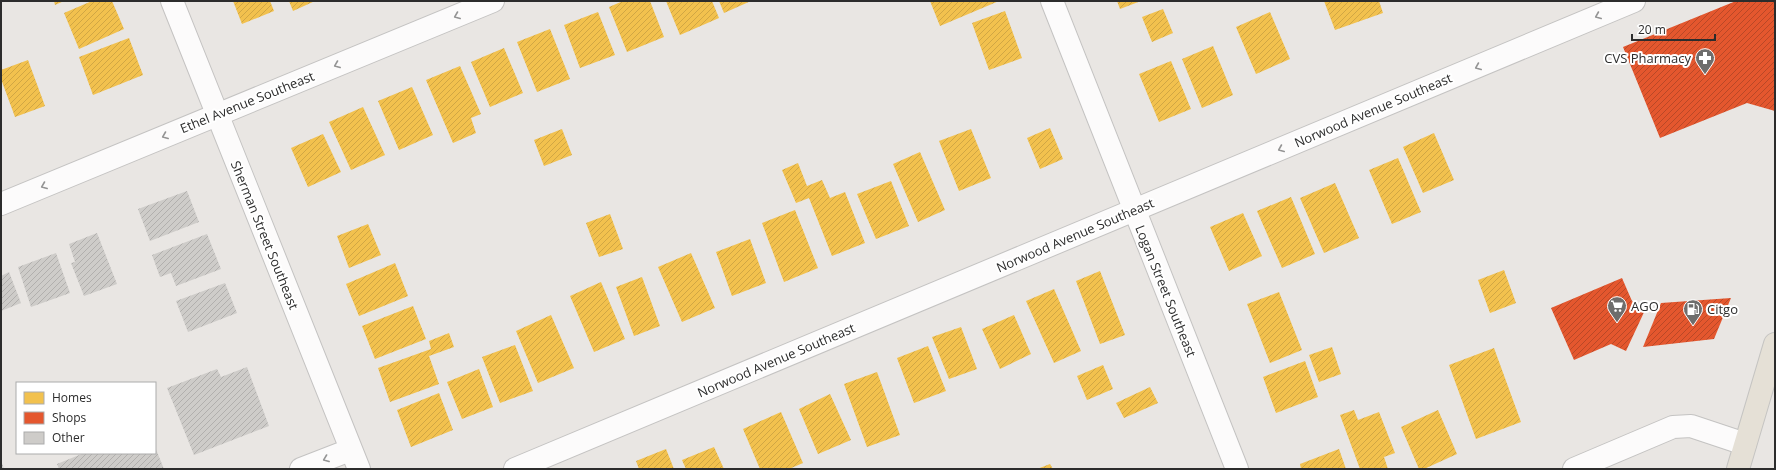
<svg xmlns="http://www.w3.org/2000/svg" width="1776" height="470" font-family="'Open Sans',sans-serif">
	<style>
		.homes { fill: url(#homes-hatch) }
		.shops { fill: url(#shops-hatch) }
		.building { fill: url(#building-hatch) }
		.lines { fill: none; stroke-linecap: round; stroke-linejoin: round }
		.minor-casing { stroke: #c4c3c2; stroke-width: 24 }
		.major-casing { stroke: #c5c4c2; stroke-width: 24 }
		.minor { stroke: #fcfbfb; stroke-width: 22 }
		.major { stroke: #e5e0d6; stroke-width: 22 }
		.oneway { stroke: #949494 }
		.labels { text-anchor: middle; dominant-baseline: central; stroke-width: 4; stroke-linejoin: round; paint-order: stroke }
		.poi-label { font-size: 13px; fill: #2c2c2c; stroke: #fff; text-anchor: start }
		.street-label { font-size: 13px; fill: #2c2c2c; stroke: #fff }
	</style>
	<defs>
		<pattern id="homes-hatch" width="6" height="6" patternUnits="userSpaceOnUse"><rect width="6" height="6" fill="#f2c14e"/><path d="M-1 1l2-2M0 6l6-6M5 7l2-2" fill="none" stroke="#d0a644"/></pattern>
		<pattern id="shops-hatch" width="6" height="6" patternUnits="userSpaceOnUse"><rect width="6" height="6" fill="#e4572e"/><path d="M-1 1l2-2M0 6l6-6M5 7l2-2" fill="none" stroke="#b94827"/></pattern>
		<pattern id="building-hatch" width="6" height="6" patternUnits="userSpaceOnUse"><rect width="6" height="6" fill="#ceccc9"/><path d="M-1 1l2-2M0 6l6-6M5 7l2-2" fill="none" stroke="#b1afad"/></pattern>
	</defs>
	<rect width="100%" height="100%" fill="#e9e6e3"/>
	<g class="homes">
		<polygon points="54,1 64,1 55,5"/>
		<polygon points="92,1 112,1 124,29 79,49 64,13"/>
		<polygon points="233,1 270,1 274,11 242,24"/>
		<polygon points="289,1 315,1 293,11"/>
		<polygon points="623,1 650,1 664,37 627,52 609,7"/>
		<polygon points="666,1 712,1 719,18 680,35"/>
		<polygon points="719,1 751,1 724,13"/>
		<polygon points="930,1 999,1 940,26"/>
		<polygon points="1117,1 1141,1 1120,9"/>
		<polygon points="1324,1 1379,1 1383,13 1335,30"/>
		<polygon points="1163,9 1173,33 1152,42 1142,17"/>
		<polygon points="1005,11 1022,58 989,70 972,23"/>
		<polygon points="598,12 615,55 580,68 564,25"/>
		<polygon points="1270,12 1290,59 1256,74 1236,27"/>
		<polygon points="550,29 570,79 537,92 517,42"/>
		<polygon points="129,38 143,75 93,95 79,57"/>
		<polygon points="1213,46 1233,95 1202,108 1182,59"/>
		<polygon points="504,48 523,93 490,107 471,62"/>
		<polygon points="28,60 45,106 15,117 1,79 1,70"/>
		<polygon points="1171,61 1191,109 1159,122 1139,74"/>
		<polygon points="460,66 481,114 471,118 476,133 453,143 426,80"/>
		<polygon points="412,87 433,135 399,150 378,101"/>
		<polygon points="363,107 385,155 351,170 329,122"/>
		<polygon points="1050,128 1063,159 1040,169 1027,138"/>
		<polygon points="562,129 572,155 544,166 534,140"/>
		<polygon points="971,129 991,178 959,191 939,141"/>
		<polygon points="1434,133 1454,180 1423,193 1403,147"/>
		<polygon points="323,134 341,172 308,187 291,148"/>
		<polygon points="920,152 945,210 918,222 893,164"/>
		<polygon points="1398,158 1421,212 1392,224 1369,170"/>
		<polygon points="798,163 807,186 822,180 830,198 845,192 865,243 832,256 809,198 796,203 782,170"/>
		<polygon points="891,181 909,226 876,239 857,194"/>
		<polygon points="1335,183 1359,238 1324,253 1300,198"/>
		<polygon points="1291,197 1315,254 1282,268 1257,211"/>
		<polygon points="795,210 818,268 784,282 762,223"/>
		<polygon points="1243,213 1262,256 1229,271 1210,227"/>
		<polygon points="610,214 623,249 599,257 586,223"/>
		<polygon points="368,224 381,255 349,268 337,236"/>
		<polygon points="750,239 766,283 732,296 716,252"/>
		<polygon points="691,253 715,308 682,322 658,267"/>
		<polygon points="395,263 408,296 359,316 346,284"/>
		<polygon points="1504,270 1516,303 1490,313 1478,280"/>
		<polygon points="1100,271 1125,335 1100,344 1076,281"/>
		<polygon points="642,277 660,326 634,336 616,287"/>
		<polygon points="601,282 625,339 594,352 570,296"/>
		<polygon points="1054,289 1081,351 1054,363 1026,301"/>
		<polygon points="1279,292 1302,350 1270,363 1247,304"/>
		<polygon points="413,306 426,339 375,359 362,326"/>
		<polygon points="551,315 574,368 538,383 516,331"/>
		<polygon points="1014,315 1031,354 1000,369 982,329"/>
		<polygon points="961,327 977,369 949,379 932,337"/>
		<polygon points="449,333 454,347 429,356 439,384 390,402 378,368 431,349 429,341"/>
		<polygon points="515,345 533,391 500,403 482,357"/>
		<polygon points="928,346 946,391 914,403 897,358"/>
		<polygon points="1332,347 1341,374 1319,382 1309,355"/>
		<polygon points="1494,348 1521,422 1476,439 1449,365"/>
		<polygon points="1305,361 1318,397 1276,413 1263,377"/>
		<polygon points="1103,365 1113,389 1087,400 1077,376"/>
		<polygon points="479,369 493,407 462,419 447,382"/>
		<polygon points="877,372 900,435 867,447 844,384"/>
		<polygon points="1150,387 1158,403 1124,418 1116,403"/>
		<polygon points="439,393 453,430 411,447 397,410"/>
		<polygon points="830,394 851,440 818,454 799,409"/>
		<polygon points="1354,410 1358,420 1379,412 1395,453 1384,457 1388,469 1360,469 1340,415"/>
		<polygon points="1438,410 1457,454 1424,469 1419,469 1401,427"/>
		<polygon points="781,412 803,463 789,469 760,469 743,429"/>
		<polygon points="714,447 724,469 686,469 682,460"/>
		<polygon points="666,449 674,469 639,469 636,461"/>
		<polygon points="1339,449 1346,469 1301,469 1300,464"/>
		<polygon points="1050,464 1053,469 1037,469"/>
	</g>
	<g class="shops">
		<polygon points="1736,1 1775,1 1775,111 1747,103 1660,138 1623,47"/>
		<polygon points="1622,278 1632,301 1646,308 1626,351 1611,344 1574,360 1551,308"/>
		<polygon points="1731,298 1714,339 1643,347 1661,303"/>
	</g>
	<g class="building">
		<polygon points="187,191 199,222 150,241 138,209"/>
		<polygon points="97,233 117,284 84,296 71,263 75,262 69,244"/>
		<polygon points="207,234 221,269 176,286 171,273 160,277 152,255"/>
		<polygon points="56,253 70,293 31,307 18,267"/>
		<polygon points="9,272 21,303 1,311 1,276"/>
		<polygon points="225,283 237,313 188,332 176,301"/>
		<polygon points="247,367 269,426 194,455 167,388 217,369 221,377"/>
		<polygon points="155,447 164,469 59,469 57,464 84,453 155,453"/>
		<polygon points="1,460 4,469 1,469"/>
	</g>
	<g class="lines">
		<g class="minor-casing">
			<g id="minor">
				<polyline points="172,1 359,469"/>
				<polyline points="1052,1 1237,469"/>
				<polyline points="1,204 493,1"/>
				<polyline points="301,469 350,450"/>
				<polyline points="515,469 1634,1"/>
				<polyline points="1574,469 1673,427 1691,426 1745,444"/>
			</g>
		</g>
		<g class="major-casing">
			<polyline id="major" points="1738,469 1775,344"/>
		</g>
		<use href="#minor" class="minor"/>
		<use href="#major" class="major"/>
	</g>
	<defs><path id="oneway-chevron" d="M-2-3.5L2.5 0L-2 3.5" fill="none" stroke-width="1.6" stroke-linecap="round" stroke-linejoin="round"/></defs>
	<g class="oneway">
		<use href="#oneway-chevron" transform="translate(457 16) rotate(158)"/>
		<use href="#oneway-chevron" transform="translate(1598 16) rotate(157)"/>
		<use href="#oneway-chevron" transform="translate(337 65) rotate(158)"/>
		<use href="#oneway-chevron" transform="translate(1478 67) rotate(157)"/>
		<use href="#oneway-chevron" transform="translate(165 136) rotate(158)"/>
		<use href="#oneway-chevron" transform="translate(1281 149) rotate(157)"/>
		<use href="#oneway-chevron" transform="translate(44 186) rotate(158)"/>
		<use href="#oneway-chevron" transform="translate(326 459) rotate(159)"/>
	</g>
	<defs>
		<g id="pharmacy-pin" transform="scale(1)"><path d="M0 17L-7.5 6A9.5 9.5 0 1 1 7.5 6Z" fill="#6e6d6c" stroke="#fff"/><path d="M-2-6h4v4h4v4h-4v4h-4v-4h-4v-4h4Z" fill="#fff"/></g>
		<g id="supermarket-pin" transform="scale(1)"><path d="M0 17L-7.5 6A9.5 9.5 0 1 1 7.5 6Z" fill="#6e6d6c" stroke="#fff"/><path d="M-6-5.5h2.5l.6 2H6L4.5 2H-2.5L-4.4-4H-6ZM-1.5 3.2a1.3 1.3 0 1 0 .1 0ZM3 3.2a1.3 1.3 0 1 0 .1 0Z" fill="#fff"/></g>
		<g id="fuel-pin" transform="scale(1)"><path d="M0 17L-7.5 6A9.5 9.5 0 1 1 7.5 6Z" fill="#6e6d6c" stroke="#fff"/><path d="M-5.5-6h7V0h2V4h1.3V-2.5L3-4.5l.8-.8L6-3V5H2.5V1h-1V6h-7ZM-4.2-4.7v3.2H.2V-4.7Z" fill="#fff"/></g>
	</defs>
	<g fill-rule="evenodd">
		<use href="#pharmacy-pin" x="1705" y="58"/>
		<use href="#supermarket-pin" x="1617" y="306"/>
		<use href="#fuel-pin" x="1693" y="309"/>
	</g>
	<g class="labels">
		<g class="poi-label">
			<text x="1691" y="58" text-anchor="end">CVS Pharmacy</text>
			<text x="1631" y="306">AGO</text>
			<text x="1707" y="309">Citgo</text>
		</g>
		<g class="street-label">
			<text transform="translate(247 102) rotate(-22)">Ethel Avenue Southeast</text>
			<text transform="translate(1373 110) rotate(-23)">Norwood Avenue Southeast</text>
			<text transform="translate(265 235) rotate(68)">Sherman Street Southeast</text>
			<text transform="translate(1075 235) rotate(-23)">Norwood Avenue Southeast</text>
			<text transform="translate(1166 291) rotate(68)">Logan Street Southeast</text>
			<text transform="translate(776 360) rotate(-23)">Norwood Avenue Southeast</text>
		</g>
	</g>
	<rect width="1776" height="470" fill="none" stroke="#2c2c2c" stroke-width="4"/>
	<rect x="16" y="382" width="140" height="72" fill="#ffffff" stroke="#ababab"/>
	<rect x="24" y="392" width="20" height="12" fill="#f2c14e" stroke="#ababab"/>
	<text x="52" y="402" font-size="12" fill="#2c2c2c">Homes</text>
	<rect x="24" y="412" width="20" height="12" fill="#e4572e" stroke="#ababab"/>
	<text x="52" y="422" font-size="12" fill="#2c2c2c">Shops</text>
	<rect x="24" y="432" width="20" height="12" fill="#ceccc9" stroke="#ababab"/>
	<text x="52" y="442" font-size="12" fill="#2c2c2c">Other</text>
	<path d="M1632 34v6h83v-6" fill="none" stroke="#2c2c2c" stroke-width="2"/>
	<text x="1638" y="34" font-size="12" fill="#2c2c2c" stroke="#ffffff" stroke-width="3" paint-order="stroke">20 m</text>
</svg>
